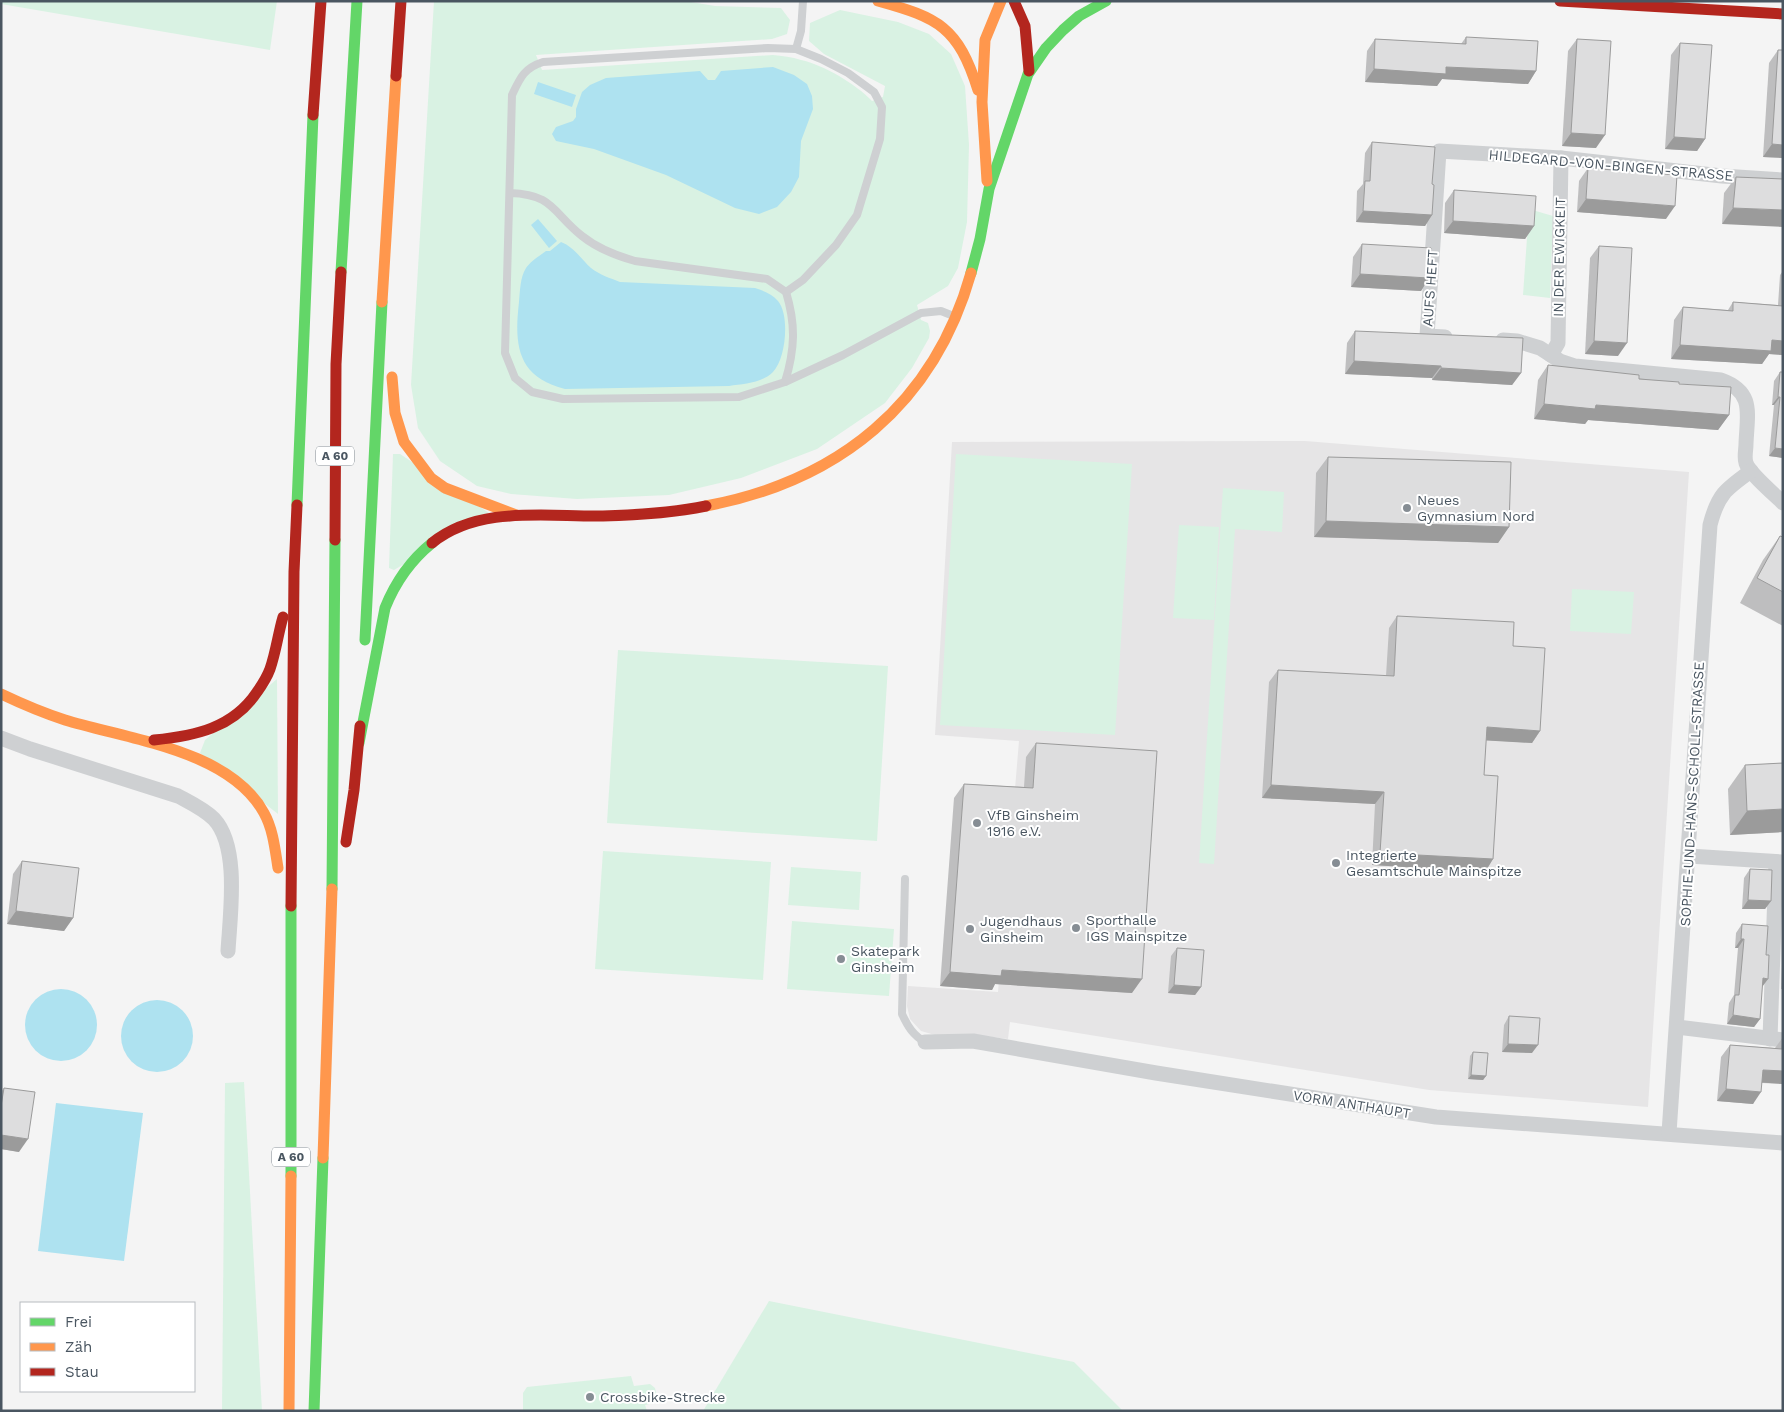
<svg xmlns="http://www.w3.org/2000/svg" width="1784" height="1412" font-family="'Work Sans',sans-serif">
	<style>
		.education { fill: #e6e5e6 }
		.green { fill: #d9f2e3 }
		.water { fill: #aee2f0 }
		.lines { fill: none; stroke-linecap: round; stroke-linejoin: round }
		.lane { stroke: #ced0d2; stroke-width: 8 }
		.street { stroke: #ced0d2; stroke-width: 15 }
		.fast { stroke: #63d668; stroke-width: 11 }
		.slow { stroke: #ff974d; stroke-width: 11 }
		.jam { stroke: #b3261e; stroke-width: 11 }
		.wall { fill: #bebebf }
		.shaded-wall { fill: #9b9b9b }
		.building { fill: #ddddde; stroke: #9b9b9b }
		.poi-dot { fill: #868d94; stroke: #fff; stroke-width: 2 }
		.labels { text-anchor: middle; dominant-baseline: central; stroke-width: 4; stroke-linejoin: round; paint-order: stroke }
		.shield { fill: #fff; stroke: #808990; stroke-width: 1 }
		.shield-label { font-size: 12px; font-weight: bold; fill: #4a5661 }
		.street-label { font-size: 14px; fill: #4a5661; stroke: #fff }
		.poi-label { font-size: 14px; fill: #4a5661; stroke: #fff; text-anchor: start }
	</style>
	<rect width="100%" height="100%" fill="#f4f4f4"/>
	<polygon class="education" points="1305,441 1689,472 1648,1107 1429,1090 1010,1022 1008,1039 976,1035 935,1035 921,1031 910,1019 907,1006 908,986 998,992 1019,741 935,735 952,442"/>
	<g class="green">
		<polygon points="1,1 277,1 270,50 1,4"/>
		<path d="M434,1H685L715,6L781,8L790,20L787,34L772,39L536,55L542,70L773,55C782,56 792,57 801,60C824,65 856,84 872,101L883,97L885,86L824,54L809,41L810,23L840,10L898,22L929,34L951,54L965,86L969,145L967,222L958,268L948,286L917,305L921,320L928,323L930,331L929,338L912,368L885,403L817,449L741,478L669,495L577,499L511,494L477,486L440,461L418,428L411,385Z"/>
		<polygon points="1529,209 1553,216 1550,298 1523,295"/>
		<polygon points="393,454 400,454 489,513 394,570 389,568"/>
		<polygon points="956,454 1132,464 1115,735 940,725"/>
		<polygon points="1223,488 1284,492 1282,532 1235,529 1214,864 1199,863"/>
		<polygon points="1179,525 1219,527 1214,620 1173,618"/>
		<polygon points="1572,589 1634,592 1631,634 1570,631"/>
		<polygon points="618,650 888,666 877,841 607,823"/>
		<polygon points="277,679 278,814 200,753 205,740"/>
		<polygon points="603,851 771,862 763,980 595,969"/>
		<polygon points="791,867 861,872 859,910 788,905"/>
		<polygon points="792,921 894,929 889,996 787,989"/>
		<polygon points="244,1082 262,1411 222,1411 225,1083"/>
		<polygon points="769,1301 1074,1362 1123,1411 703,1411"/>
		<polygon points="631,1376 634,1386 650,1384 655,1388 658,1402 645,1405 647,1411 523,1411 523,1393 527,1387"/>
	</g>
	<g class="water">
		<polygon points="773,67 794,75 807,84 812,96 813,109 801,141 799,177 791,192 777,207 759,214 735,208 666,175 594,149 556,141 552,134 556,127 573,121 576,117 576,109 582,92 590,85 606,78 700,71 708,80 715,80 721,71"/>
		<polygon points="538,82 576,95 572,107 534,94"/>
		<polygon points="538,219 557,241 549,248 531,225"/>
		<path d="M561,242C574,247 581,259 591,268C600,275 610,278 620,282L755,288C764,291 772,294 778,301C790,315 786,359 773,372C762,383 744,384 729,386L565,389C517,377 514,345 519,302C520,292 520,277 526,268C530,262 539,256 546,251H550Z"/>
		<circle cx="61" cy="1025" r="36"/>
		<circle cx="157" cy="1036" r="36"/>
		<polygon points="56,1103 143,1113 124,1261 38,1251"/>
	</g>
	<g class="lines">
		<g class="lane">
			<polyline points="796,49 801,31 803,1"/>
			<path d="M510,193C553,194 553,213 582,236C597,248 617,256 635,261L767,279L786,292C796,325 795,349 785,382"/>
			<path d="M786,292L803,280L836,245L857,215L880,139L882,107L874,92L848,73L821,59L796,49L768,48L543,62C524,68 520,78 512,95L505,353L515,378L532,392L563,399L739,397L785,382L843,355L921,313L941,311L951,315"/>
			<path d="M905,879L902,1014C908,1027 913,1035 925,1042"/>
		</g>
		<g class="street">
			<polyline points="1445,337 1427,336 1439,151 1561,158 1722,176 1783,180"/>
			<path d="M1503,340L1517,341L1540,348L1560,361L1575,366L1721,380C1755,392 1747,414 1746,444C1746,450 1744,457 1746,463C1749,473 1775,495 1783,503"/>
			<polyline points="1551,355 1558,343 1561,158"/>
			<path d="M1,738L30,749L178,796C191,803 204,809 214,819C240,847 230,915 228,951"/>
			<polyline points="1689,856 1783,862"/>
			<polyline points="1677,1027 1783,1040"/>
			<polyline points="1770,1039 1776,862"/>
			<polyline points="925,1042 973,1041 1156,1073 1436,1117 1783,1143"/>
			<path d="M1669,1133L1710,525C1718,494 1726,489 1751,471"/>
		</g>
		<g class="fast">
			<polyline points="341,272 357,1"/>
			<polyline points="971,273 980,239 989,189 1028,74 1046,48 1063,30 1079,16 1106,1"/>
			<polyline points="297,505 313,115"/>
			<polyline points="365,640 382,302"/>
			<path d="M359,743L385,608C395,583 411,560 432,543"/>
			<polyline points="332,889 335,540"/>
			<polyline points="291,906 291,1176"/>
			<polyline points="314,1411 323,1158"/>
		</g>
		<g class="slow">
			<path d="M878,1C939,18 958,27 978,90"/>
			<polyline points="987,181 982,102 985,40 1001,1"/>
			<polyline points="382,302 396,76"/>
			<polyline points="392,377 395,413 404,442 431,478 445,488 516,515"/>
			<path d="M706,506C839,481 934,404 971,273"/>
			<path d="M1,694C22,704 43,713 65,720C127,739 230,750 264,813C273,829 275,849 278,868"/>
			<polyline points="323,1158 332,889"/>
			<polyline points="289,1411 291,1176"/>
		</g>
		<g class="jam">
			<polyline points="1014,1 1025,26 1029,71"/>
			<polyline points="1560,1 1783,14"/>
			<polyline points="396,76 401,1"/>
			<polyline points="313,115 321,1"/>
			<polyline points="335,540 336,364 341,272"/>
			<path d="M432,543C479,505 546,517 603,516C637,515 672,513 706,506"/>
			<path d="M154,740C195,736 233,728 257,692C262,685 267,677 270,669C276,652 278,634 283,617"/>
			<polyline points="346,842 354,790 360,726"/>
			<polyline points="291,906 294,572 297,505"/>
		</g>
	</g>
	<g class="wall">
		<polygon points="1466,37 1536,71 1528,84 1442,79 1437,86 1365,82 1367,51 1375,39 1461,44"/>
		<polygon points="1577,39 1596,148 1562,146 1568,51"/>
		<polygon points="1680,43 1705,139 1697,151 1665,149 1671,55"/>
		<polygon points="1778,50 1783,50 1783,158 1763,157 1769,63"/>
		<polygon points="1372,142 1432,184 1432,215 1425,226 1356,222 1357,191 1363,184 1365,153"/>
		<polygon points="1588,168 1666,219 1577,212 1579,181"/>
		<polygon points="1736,177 1783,179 1722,224 1724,193"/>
		<polygon points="1454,190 1534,226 1525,239 1444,233 1445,203"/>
		<polygon points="1362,244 1429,278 1421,291 1351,287 1353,257"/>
		<polygon points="1599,246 1618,356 1585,354 1590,258"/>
		<polygon points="1783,271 1783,355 1769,354 1762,364 1671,359 1674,320 1683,307 1728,310 1733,302 1778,305 1780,275"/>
		<polygon points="1355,331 1521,373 1512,385 1432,380 1432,378 1345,374 1347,343"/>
		<polygon points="1548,365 1679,384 1729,415 1718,430 1588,420 1585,424 1534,419 1538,380"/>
		<polygon points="1780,372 1783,372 1783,458 1769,456 1774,405 1772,405 1774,381"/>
		<polygon points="1328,457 1509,527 1498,543 1314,537 1316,473"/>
		<polygon points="1780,536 1783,537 1783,626 1740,603 1763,560"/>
		<polygon points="1397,616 1513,646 1540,731 1532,743 1486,740 1484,775 1493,859 1485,872 1372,865 1375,804 1262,798 1269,682 1278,670 1386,676 1389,628"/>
		<polygon points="1036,743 1132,993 995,984 992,990 940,986 954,798 964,784 1024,787 1026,757"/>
		<polygon points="1783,763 1783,832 1730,835 1728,789 1745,765"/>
		<polygon points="22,861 73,918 64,931 7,924 13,874"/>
		<polygon points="1750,869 1771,901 1765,909 1742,909 1744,878"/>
		<polygon points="1742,924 1766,955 1768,979 1762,987 1760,1019 1754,1027 1727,1024 1729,1003 1734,995 1738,948 1735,948 1736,933"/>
		<polygon points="1177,948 1201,987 1195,995 1168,993 1171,956"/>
		<polygon points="1783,964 1783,989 1781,989 1782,965"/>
		<polygon points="1509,1016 1532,1053 1502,1052 1504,1025"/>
		<polygon points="1783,1037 1783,1084 1762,1083 1753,1104 1717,1101 1721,1057 1730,1045 1775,1048"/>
		<polygon points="1473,1052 1486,1076 1483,1080 1468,1079 1470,1056"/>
		<polygon points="4,1088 19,1152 1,1149 1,1092"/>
	</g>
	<g class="shaded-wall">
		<polygon points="1446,67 1536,71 1528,84 1442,79 1437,86 1365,82 1374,69"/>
		<polygon points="1571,133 1605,135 1596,148 1562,146"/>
		<polygon points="1674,137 1705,139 1697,151 1665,149"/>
		<polygon points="1772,144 1783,145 1783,158 1763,157"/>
		<polygon points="1586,199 1675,206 1666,219 1577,212"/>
		<polygon points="1733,208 1783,210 1783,227 1722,224"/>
		<polygon points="1363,211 1432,215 1425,226 1356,222"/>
		<polygon points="1453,221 1534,226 1525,239 1444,233"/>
		<polygon points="1360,274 1429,278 1421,291 1351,287"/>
		<polygon points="1772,340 1783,341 1783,355 1769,354 1762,364 1671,359 1680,345"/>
		<polygon points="1594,341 1627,343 1618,356 1585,354"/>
		<polygon points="1354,361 1441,366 1432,378 1345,374"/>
		<polygon points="1441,368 1521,373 1512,385 1432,380"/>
		<polygon points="1778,397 1780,397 1774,405 1772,405"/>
		<polygon points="1544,404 1596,405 1729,415 1718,430 1588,420 1585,424 1534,419"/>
		<polygon points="1775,448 1783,449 1783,458 1769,456"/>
		<polygon points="1326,521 1509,527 1498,543 1314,537"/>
		<polygon points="1487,727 1540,731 1532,743 1478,740"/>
		<polygon points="1271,785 1384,792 1375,804 1262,798"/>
		<polygon points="1783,809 1783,832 1730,835 1747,811"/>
		<polygon points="1380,853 1493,859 1485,872 1372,865"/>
		<polygon points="1748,900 1771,901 1765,909 1742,909"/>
		<polygon points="16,911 73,918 64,931 7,924"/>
		<polygon points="1741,939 1744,939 1738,948 1735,948"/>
		<polygon points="1002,970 1142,979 1132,993 995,984 992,990 940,986 950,972"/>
		<polygon points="1763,978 1768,979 1762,987"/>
		<polygon points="1174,985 1201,987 1195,995 1168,993"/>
		<polygon points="1733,1015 1760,1019 1754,1027 1727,1024"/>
		<polygon points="1508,1044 1538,1045 1532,1053 1502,1052"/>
		<polygon points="1763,1070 1783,1071 1783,1084 1754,1082"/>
		<polygon points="1471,1075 1486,1076 1483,1080 1468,1079"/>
		<polygon points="1726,1089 1761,1092 1753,1104 1717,1101"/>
		<polygon points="1,1135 28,1139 19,1152 1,1149"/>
	</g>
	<g class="building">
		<polygon points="1466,37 1538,41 1536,71 1446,67 1446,74 1374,69 1375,39 1466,44"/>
		<polygon points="1577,39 1611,41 1605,135 1571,133"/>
		<polygon points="1680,43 1712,45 1705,139 1674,137"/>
		<polygon points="1778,50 1783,50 1783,145 1772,144"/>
		<polygon points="1372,142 1435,147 1432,184 1434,185 1432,215 1363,211 1365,181 1370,181"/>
		<polygon points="1588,168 1677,175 1675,206 1586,199"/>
		<polygon points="1736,177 1783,179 1783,210 1733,208"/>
		<polygon points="1454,190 1536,196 1534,226 1453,221"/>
		<polygon points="1362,244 1431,248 1429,278 1360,274"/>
		<polygon points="1599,246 1632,248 1627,343 1594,341"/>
		<polygon points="1733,302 1783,306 1783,341 1772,340 1771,351 1680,345 1683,307 1733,311"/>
		<polygon points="1355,331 1523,338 1521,373 1441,368 1441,366 1354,361"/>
		<polygon points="1548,365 1639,375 1639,379 1679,382 1679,384 1731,387 1729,415 1596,405 1595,409 1544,404"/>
		<polygon points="1780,372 1783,372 1783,449 1775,448 1780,397 1778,397"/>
		<polygon points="1328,457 1511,462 1509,527 1326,521"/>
		<polygon points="1780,536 1783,537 1783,592 1757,578"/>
		<polygon points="1397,616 1514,622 1513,646 1545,648 1540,731 1487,727 1484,775 1498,776 1493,859 1380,853 1384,792 1271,785 1278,670 1394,676"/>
		<polygon points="1036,743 1157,751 1142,979 1002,970 1001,976 950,972 964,784 1033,788"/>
		<polygon points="1783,763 1783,809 1747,811 1745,765"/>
		<polygon points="22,861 79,868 73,918 16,911"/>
		<polygon points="1750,869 1772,870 1771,901 1748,900"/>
		<polygon points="1742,924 1768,926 1766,955 1769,955 1768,979 1763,978 1760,1019 1733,1015 1735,995 1739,995 1744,939 1741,939"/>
		<polygon points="1177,948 1204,950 1201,987 1174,985"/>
		<polygon points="1509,1016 1540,1018 1538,1045 1508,1044"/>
		<polygon points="1783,1037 1783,1071 1763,1070 1761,1092 1726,1089 1730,1045 1782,1049"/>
		<polygon points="1473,1052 1488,1053 1486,1076 1471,1075"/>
		<polygon points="4,1088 35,1092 28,1139 1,1135 1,1106"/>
	</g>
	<g class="poi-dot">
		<circle cx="1407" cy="508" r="5"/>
		<circle cx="977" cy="823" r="5"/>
		<circle cx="1336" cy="863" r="5"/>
		<circle cx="1076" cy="928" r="5"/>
		<circle cx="970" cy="929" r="5"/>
		<circle cx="841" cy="959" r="5"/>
		<circle cx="590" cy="1397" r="5"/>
	</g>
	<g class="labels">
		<g class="shield">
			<rect x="316" y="446.5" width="38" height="19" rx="4"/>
			<rect x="272" y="1147.5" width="38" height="19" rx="4"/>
		</g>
		<g class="shield-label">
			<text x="335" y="456">A 60</text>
			<text x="291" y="1157">A 60</text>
		</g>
		<g class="street-label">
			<text transform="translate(1611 165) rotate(5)">HILDEGARD-VON-BINGEN-STRASSE</text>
			<text transform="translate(1559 257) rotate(-89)">IN DER EWIGKEIT</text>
			<text transform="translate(1430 288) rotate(-86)">AUFS HEFT</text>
			<text transform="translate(1692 794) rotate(-87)">SOPHIE-UND-HANS-SCHOLL-STRASSE</text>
			<text transform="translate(1352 1104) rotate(9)">VORM ANTHAUPT</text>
		</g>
		<g class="poi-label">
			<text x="1417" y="500">Neues<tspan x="1417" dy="16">Gymnasium Nord</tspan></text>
			<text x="987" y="815">VfB Ginsheim<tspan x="987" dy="16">1916 e.V.</tspan></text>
			<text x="1346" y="855">Integrierte<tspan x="1346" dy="16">Gesamtschule Mainspitze</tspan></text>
			<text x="1086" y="920">Sporthalle<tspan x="1086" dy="16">IGS Mainspitze</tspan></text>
			<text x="980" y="921">Jugendhaus<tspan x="980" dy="16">Ginsheim</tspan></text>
			<text x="851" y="951">Skatepark<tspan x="851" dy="16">Ginsheim</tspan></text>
			<text x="600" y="1397">Crossbike-Strecke</text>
		</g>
	</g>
	<rect width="1784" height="1412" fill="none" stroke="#4a5661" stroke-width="5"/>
	<rect x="20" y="1302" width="175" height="90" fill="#ffffff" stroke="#b7bbc0"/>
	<rect x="30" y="1318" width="25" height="8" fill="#63d668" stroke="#b7bbc0"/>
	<text x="65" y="1327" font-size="15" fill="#4a5661">Frei</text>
	<rect x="30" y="1343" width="25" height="8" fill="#ff974d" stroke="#b7bbc0"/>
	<text x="65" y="1352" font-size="15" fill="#4a5661">Zäh</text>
	<rect x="30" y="1368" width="25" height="8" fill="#b3261e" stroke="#b7bbc0"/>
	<text x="65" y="1377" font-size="15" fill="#4a5661">Stau</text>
</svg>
